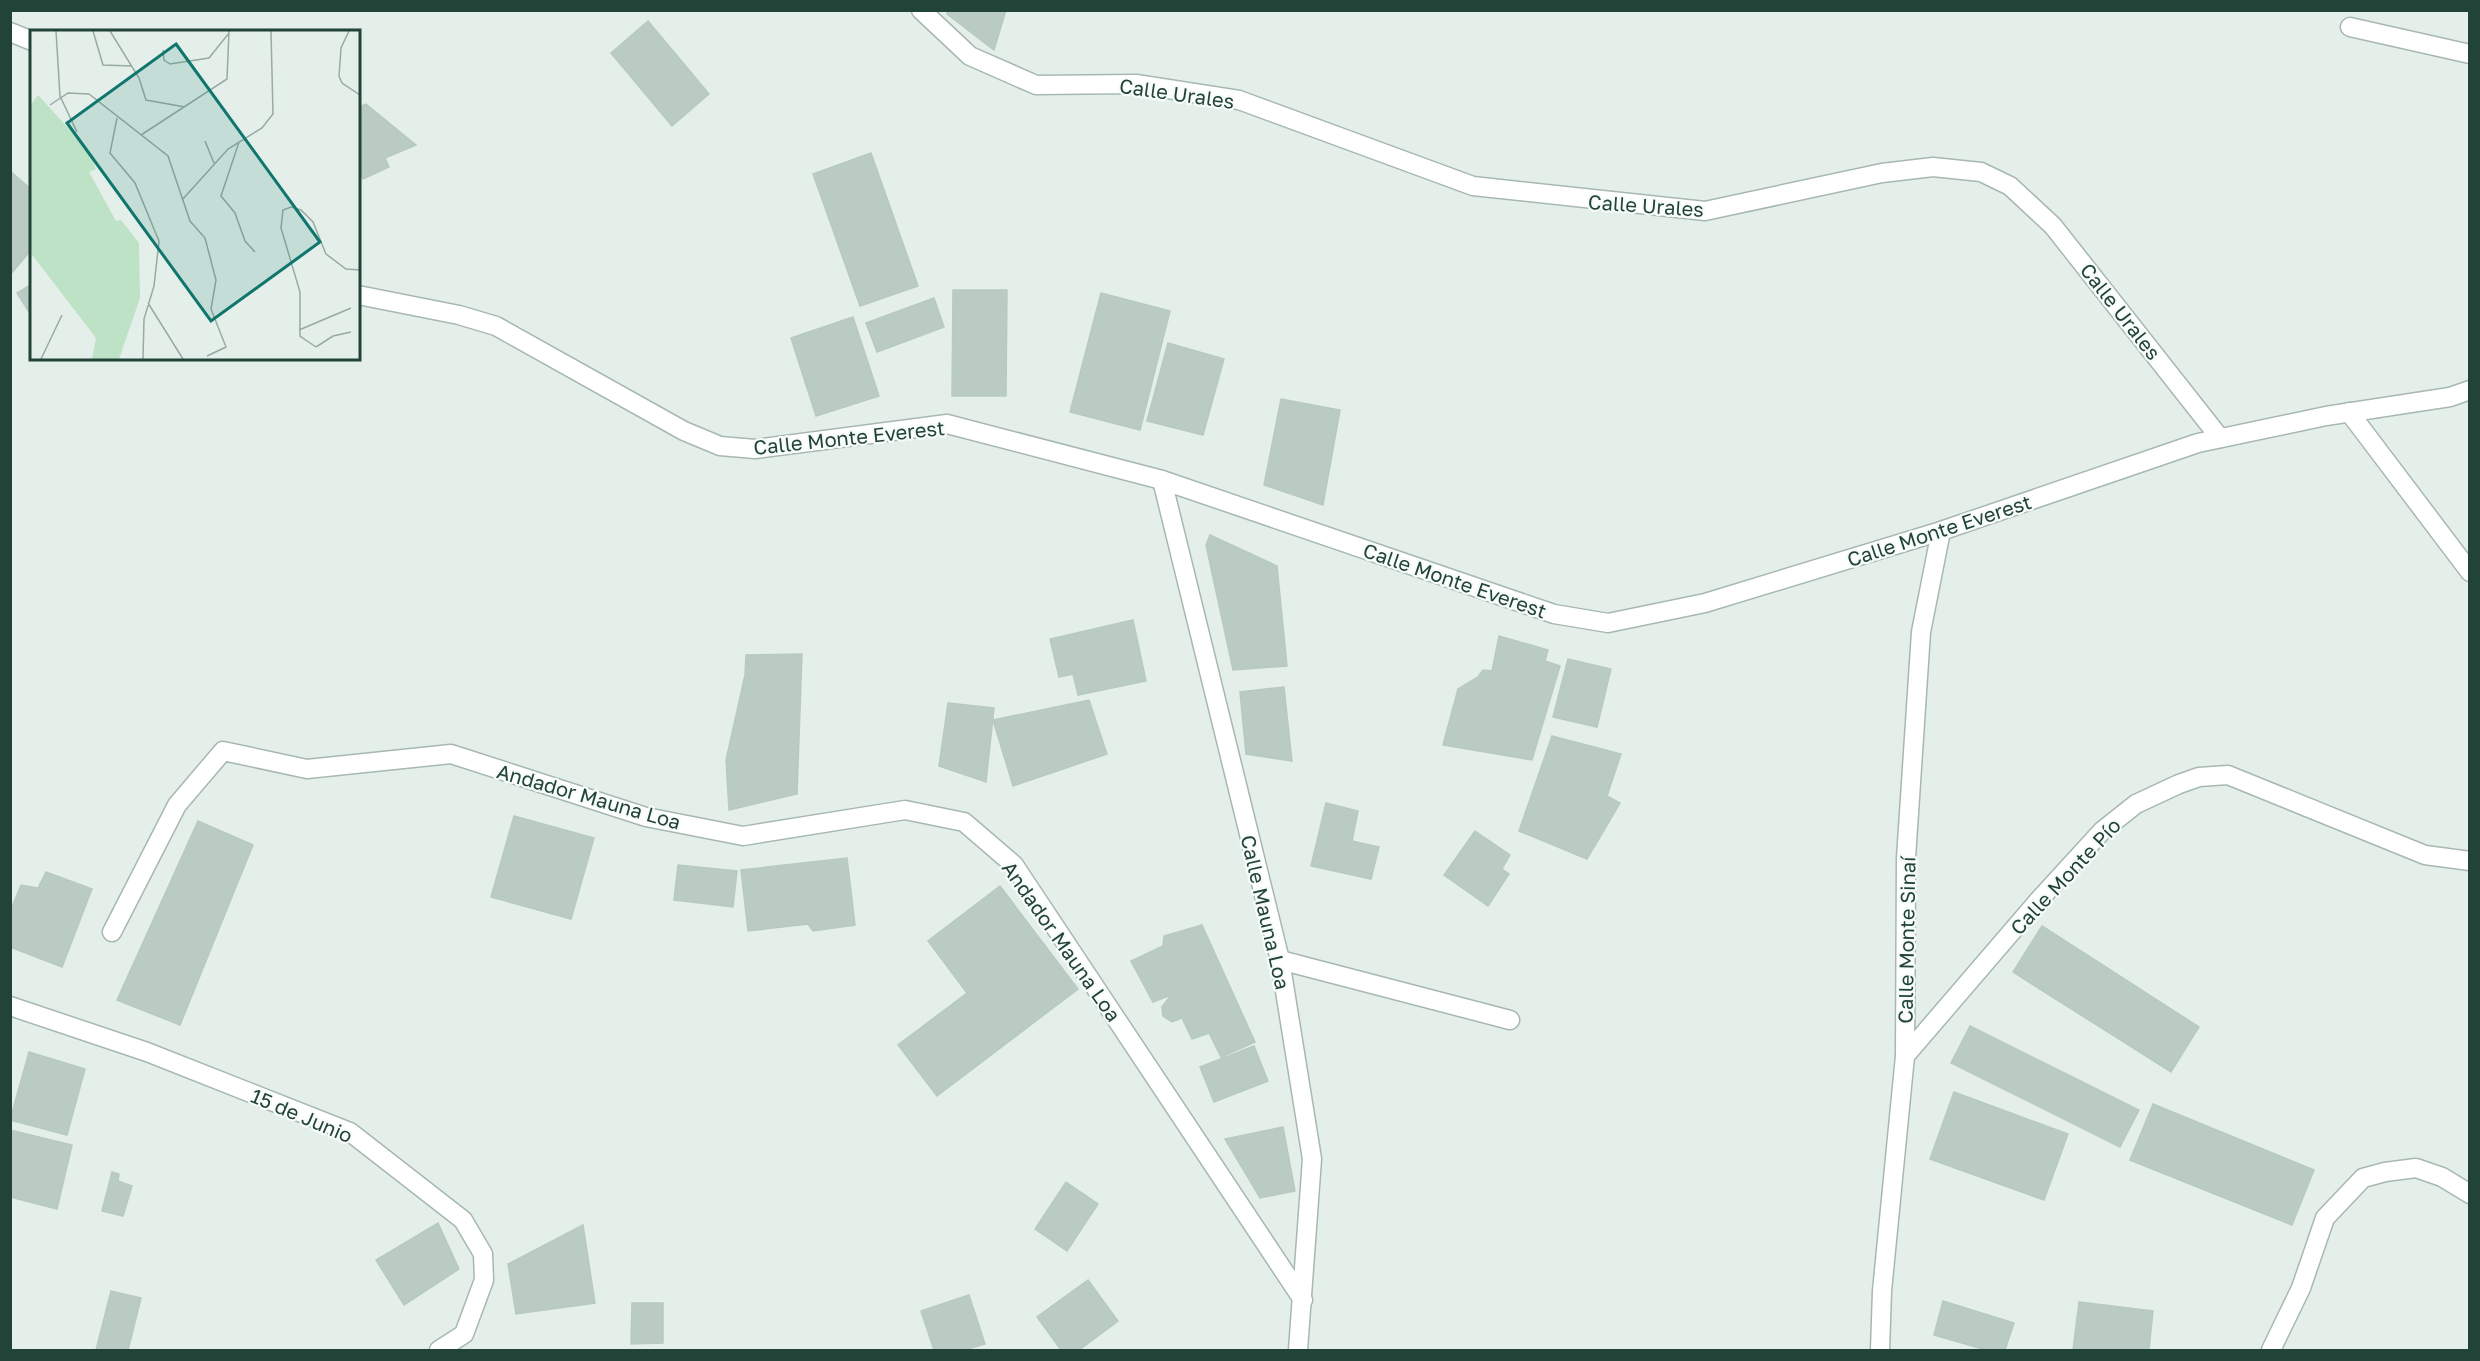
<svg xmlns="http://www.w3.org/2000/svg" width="2480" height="1361" font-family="'Golos Text',sans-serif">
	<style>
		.building { fill: #bacbc3; stroke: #b7cac1; stroke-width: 1.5 }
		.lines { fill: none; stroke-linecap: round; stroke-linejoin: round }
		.minor-casing { stroke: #a7b8b1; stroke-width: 21 }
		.minor { stroke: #fff; stroke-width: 18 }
		.labels { text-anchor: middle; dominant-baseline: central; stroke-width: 4.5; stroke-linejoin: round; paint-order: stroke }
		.street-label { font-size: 20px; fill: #224338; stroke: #f7fbf9 }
		.inset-road { fill: none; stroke: #97aaa3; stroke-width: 1.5 }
		.view { fill: #0f766e; fill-opacity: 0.15; stroke: #0f766e; stroke-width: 3 }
		.inset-edge { fill: none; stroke: #224338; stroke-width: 3 }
	</style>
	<rect width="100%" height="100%" fill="#e5efea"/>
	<g class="building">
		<polygon points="948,10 1006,10 994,50 947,14"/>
		<polygon points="648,21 709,94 672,126 611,53"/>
		<polygon points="366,104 416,145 385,158 389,167 363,179 358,169 358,107"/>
		<polygon points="871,153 918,286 860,306 813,174"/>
		<polygon points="10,171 32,190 32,249 10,275"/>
		<polygon points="32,284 32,317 17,293"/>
		<polygon points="953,290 1007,290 1006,396 952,396"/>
		<polygon points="1101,293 1170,311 1140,430 1070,412"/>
		<polygon points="934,298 944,327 877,352 866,323"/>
		<polygon points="853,317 879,396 816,416 791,338"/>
		<polygon points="1168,343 1224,359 1203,435 1147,421"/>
		<polygon points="1281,399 1340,410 1323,505 1264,485"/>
		<polygon points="1210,535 1277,566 1287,666 1233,670 1206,545"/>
		<polygon points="1133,620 1146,681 1078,695 1073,674 1059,677 1050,639"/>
		<polygon points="1499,636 1548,650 1545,661 1560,666 1532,760 1443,745 1458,689 1478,677 1483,670 1492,671"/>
		<polygon points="802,654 797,794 729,810 726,760 745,675 746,655"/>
		<polygon points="1568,659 1611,669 1597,727 1553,717"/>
		<polygon points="1284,687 1292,761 1246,754 1240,692"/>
		<polygon points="1089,700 1107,754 1013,786 993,720"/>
		<polygon points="948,703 994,708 986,782 939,766"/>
		<polygon points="1552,736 1621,754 1607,796 1620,803 1587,859 1519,831"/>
		<polygon points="1326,803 1358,811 1352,841 1379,847 1371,879 1311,866"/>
		<polygon points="514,816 594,838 571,919 491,897"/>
		<polygon points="198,821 253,845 180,1025 117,1000"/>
		<polygon points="1475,831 1510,855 1502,869 1509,874 1488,906 1444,875"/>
		<polygon points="847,858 855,925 813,931 808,924 748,931 741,870"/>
		<polygon points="678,865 737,871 733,907 674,900"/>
		<polygon points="46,872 92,889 62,967 10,947 10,912 21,885 38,888"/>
		<polygon points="1000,886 1078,989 937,1096 898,1045 967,993 928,941"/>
		<polygon points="1202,925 1255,1042 1221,1057 1209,1033 1192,1039 1182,1018 1172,1022 1163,1016 1162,1007 1171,995 1153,1002 1131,961 1163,946 1164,936"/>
		<polygon points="2042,926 2199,1027 2171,1072 2013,972"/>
		<polygon points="1970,1026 2139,1110 2120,1147 1951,1063"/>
		<polygon points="1254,1046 1268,1081 1214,1102 1200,1067"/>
		<polygon points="29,1052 85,1069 67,1135 10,1120"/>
		<polygon points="1954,1092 2068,1134 2044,1200 1930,1159"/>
		<polygon points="2153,1104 2314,1170 2292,1225 2130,1160"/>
		<polygon points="1283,1127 1295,1191 1260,1198 1225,1139"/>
		<polygon points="10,1130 72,1145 57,1209 10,1197"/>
		<polygon points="112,1172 119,1174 118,1181 132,1186 123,1216 102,1211"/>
		<polygon points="1066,1182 1098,1204 1067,1251 1035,1229"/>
		<polygon points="438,1223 459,1269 404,1305 376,1260"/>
		<polygon points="583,1225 595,1303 516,1314 508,1264"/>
		<polygon points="1088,1280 1118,1321 1079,1350 1061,1350 1037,1317"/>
		<polygon points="111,1291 141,1298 128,1350 96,1350"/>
		<polygon points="969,1295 985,1344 964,1350 934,1350 921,1311"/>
		<polygon points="1943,1301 2014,1323 2005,1350 1986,1350 1934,1335"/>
		<polygon points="2079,1302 2153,1311 2149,1350 2073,1350"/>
		<polygon points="632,1303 663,1303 663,1343 631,1344"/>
	</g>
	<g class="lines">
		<g class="minor-casing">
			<g id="minor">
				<polyline points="921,10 970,56 1036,85 1136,84 1239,100 1473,186 1705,211 1882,173 1933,167 1981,172 2010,186 2053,226 2220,438"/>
				<polyline points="2350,27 2470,54"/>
				<polyline points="10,32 32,41"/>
				<polyline points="358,295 459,315 496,326 684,431 720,446 755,449 947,424 1162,480 1554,614 1608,623 1705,603 1941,531 2198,443 2326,416 2450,397 2470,390"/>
				<polyline points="2349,412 2470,572"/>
				<polyline points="1162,480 1280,960 1312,1159 1298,1350"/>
				<polyline points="112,932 177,805 223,751 307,769 451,754 646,817 743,836 905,810 964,822 1014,865 1303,1300"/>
				<polyline points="1280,960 1510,1020"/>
				<polyline points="10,1006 147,1052 350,1132 463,1220 483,1254 484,1280 464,1334 439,1350"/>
				<polyline points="1905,1056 2038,901 2102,831 2136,804 2179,784 2199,777 2228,775 2425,855 2470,861"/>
				<polyline points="1880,1350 1882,1291 1905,1056 1906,858 1921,632 1941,531"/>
				<polyline points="2271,1350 2301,1288 2325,1218 2363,1178 2385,1172 2416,1168 2442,1177 2470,1194"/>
			</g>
		</g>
		<use href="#minor" class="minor"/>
	</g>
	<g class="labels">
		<g class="street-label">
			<text transform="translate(1177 93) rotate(8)">Calle Urales</text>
			<text transform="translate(1646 205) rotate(4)">Calle Urales</text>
			<text transform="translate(2121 311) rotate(52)">Calle Urales</text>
			<text transform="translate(849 437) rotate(-6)">Calle Monte Everest</text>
			<text transform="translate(1939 530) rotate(-18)">Calle Monte Everest</text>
			<text transform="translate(1455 580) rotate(19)">Calle Monte Everest</text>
			<text transform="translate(589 796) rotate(16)">Andador Mauna Loa</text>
			<text transform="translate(2065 876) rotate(-47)">Calle Monte Pío</text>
			<text transform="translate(1266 912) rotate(77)">Calle Mauna Loa</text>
			<text transform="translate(1906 940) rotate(-89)">Calle Monte Sinaí</text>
			<text transform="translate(1062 941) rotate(55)">Andador Mauna Loa</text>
			<text transform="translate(302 1115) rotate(23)">15 de Junio</text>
		</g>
	</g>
	<g transform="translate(30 30)">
		<rect width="330" height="330" fill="#e5efea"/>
		<path d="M8,65L59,121L66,139L59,142L86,191L91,190L109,213L110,268L89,329H62L66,308L0,222V76Z" fill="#bde2c5"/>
		<path class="inset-road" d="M26,1L30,66L47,102M63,1L73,35L102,36M80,1L109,48L116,70L155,77M319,1L311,18L309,46L312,53L330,65M133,20L134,30L140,34L179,28L199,3M20,75L38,63L59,64L138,126L160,191L175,208L186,250L181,279L196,317L177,326M87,88L80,123L105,153L129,211L124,256L114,289L113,329M111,105L197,49L199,1M175,111L184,133M209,112L191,166L205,183L215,211L225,222M152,170L198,119L232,98L243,84L241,1M118,273L153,329M269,300L321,278M286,317L270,306V262L251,198L253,180L261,177L271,180L283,192L296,224L316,239L330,240M286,317L303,306L321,302M11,329L32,285"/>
		<path class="view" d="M146,14L290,212L181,291L37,93Z"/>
		<rect width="330" height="330" class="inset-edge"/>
	</g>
	<rect width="2480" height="1361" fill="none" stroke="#224338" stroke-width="24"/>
</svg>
